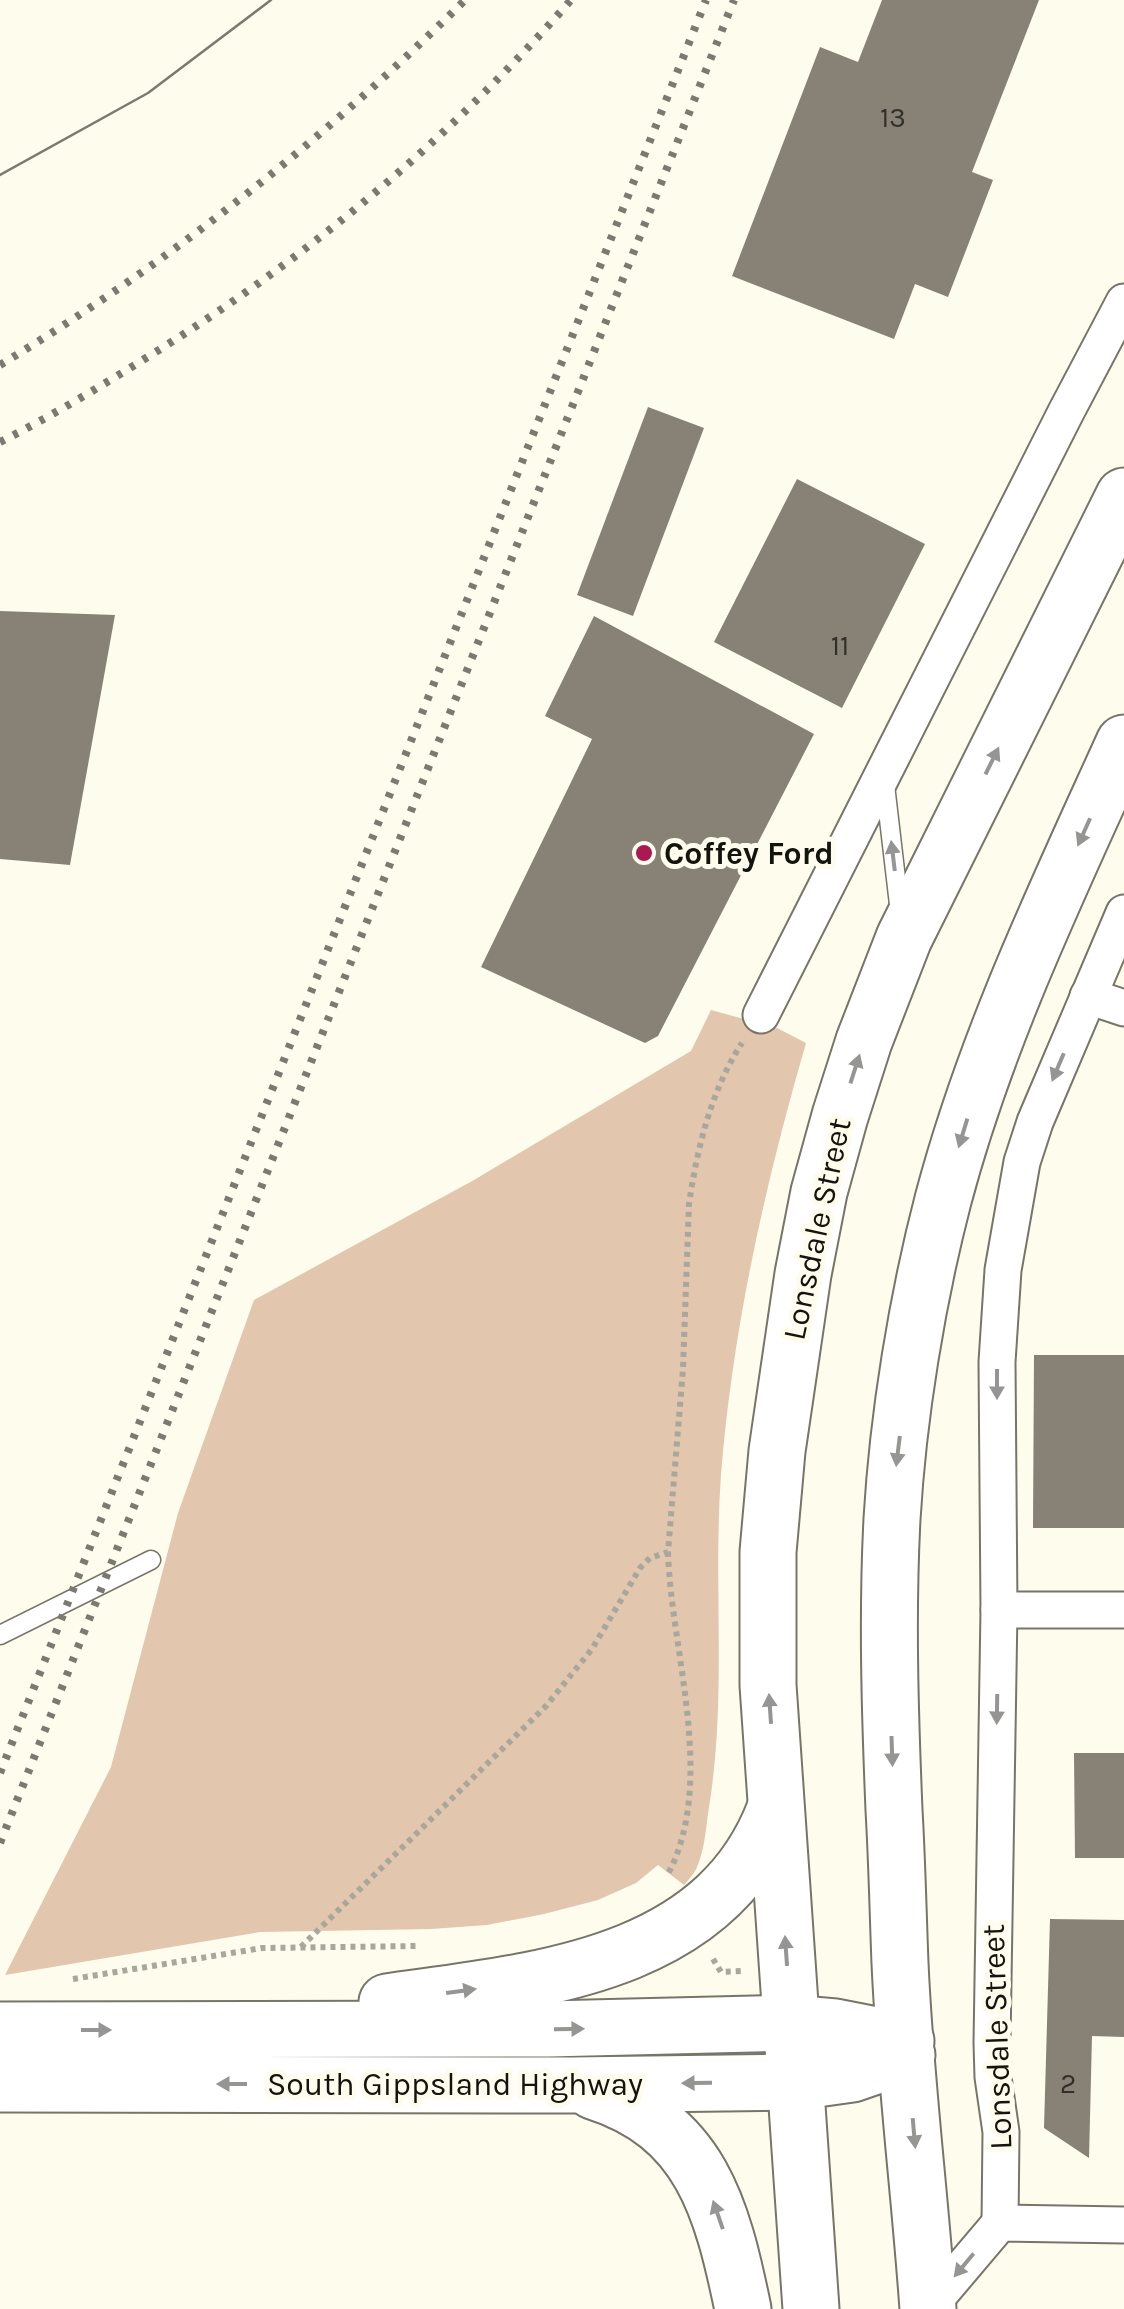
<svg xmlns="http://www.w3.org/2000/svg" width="1124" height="2309" font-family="Karla,sans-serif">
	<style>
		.green { fill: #e2c6ae }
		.building { fill: #888176 }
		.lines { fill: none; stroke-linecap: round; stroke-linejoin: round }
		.lane-casing { stroke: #777568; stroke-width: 21 }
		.street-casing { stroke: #777568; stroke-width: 39 }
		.highway-casing { stroke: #777568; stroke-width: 59 }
		.path { stroke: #a8a79c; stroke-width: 6; stroke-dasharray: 5 5; stroke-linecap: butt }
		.lane { stroke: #fff; stroke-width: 18 }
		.street { stroke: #fff; stroke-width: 35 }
		.highway { stroke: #fff; stroke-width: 55 }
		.tram { stroke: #7b7a71; stroke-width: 2.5 }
		.rail { stroke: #7b7a71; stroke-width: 8; stroke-dasharray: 5 10; stroke-linecap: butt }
		.oneway { fill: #959593 }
		.poi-dot { fill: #aa1952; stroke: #fefced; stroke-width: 4 }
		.labels { text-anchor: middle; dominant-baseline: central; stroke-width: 10; stroke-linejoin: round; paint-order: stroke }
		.number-label { font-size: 28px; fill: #312f29 }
		.poi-label { font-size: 32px; font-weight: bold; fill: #14140f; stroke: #fefced; text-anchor: start }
		.street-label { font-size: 32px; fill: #14140f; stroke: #fefced }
	</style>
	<rect width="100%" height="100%" fill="#fefced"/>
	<path class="green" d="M711,1010L777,1028L806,1043C765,1184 733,1327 721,1474C713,1585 727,1697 709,1807C706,1826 705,1849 697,1867C695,1873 688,1880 684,1885L658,1865L636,1883L598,1900L544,1914L487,1925L431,1929L260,1932L5,1975L111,1767L178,1513L254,1300L474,1180L691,1051Z"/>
	<g class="building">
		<polygon points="882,0 1039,0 972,172 993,180 948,297 915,284 894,339 732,276 820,47 858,62"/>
		<polygon points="648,407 704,428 633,616 577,595"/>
		<polygon points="797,479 925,544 842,708 714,642"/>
		<polygon points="0,611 115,615 70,865 0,859"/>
		<polygon points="594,616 814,734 658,1036 645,1043 481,967 592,739 545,716"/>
		<polygon points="1034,1355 1124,1355 1124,1528 1033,1528"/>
		<polygon points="1074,1753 1124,1753 1124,1858 1075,1858"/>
		<polygon points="1050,1919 1124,1920 1124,2037 1092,2036 1089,2158 1044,2128"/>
	</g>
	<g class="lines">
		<g class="lane-casing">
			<g id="lane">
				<polyline points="885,785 900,913"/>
				<polyline points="0,1635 151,1560"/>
			</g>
		</g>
		<g class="street-casing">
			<g id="street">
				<polyline points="1088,996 1124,1008"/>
				<polyline points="761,1015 1066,412 1124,302"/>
				<polyline points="999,1610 1124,1610"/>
				<polyline points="1000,2223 1001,2132 993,2077 992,2043 999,1610 997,1362 1003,1270 1022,1162 1035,1122 1124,913"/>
				<polyline points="928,2308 1000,2223 1124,2225"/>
			</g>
		</g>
		<g class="highway-casing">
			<g id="highway">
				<path d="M387,2002C532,1981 715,1969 775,1809"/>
				<polyline points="0,2030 548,2029 790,2023 835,2027 906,2041"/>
				<polyline points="0,2084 572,2085 795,2082 852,2074 907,2055"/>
				<path d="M593,2091C701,2125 722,2208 743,2309"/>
				<polyline points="811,2309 768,1685 768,1552 777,1451 803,1274 819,1192 840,1116 864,1041 904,938 1124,496"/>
				<path d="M928,2309C920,2194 905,2078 900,1963C898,1912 897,1861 894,1810C890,1713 887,1616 892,1519C898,1416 917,1300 943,1200C985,1041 1056,893 1124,743"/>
			</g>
		</g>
		<g class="path">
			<path d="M668,1552C671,1652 717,1781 668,1874"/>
			<path d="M301,1947L546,1706L592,1649L640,1568L650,1558L668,1552L683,1369L689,1204C697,1149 711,1090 742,1043"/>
			<polyline points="713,1959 721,1972 743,1971"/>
			<polyline points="73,1979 262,1948 418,1946"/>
		</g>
		<use href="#lane" class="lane"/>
		<use href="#street" class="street"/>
		<use href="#highway" class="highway"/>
		<polyline class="tram" points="0,175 148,93 271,0"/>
		<g class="rail">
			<path d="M0,365C169,263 325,139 465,0"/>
			<path d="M0,442C50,417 98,388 146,358C305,260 448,141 571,0"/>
			<polyline points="0,1773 706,0"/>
			<polyline points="0,1843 734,0"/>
		</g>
	</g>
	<defs><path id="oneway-solid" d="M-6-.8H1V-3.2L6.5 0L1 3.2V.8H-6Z" transform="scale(2.5)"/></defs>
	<g class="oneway">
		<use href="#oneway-solid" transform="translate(992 761) rotate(-64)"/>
		<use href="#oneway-solid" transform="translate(1084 832) rotate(114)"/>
		<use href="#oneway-solid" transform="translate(893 856) rotate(-97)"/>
		<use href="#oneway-solid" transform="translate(1058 1067) rotate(113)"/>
		<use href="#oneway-solid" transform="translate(855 1069) rotate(-72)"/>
		<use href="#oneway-solid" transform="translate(963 1133) rotate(107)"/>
		<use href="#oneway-solid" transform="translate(997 1384) rotate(90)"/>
		<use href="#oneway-solid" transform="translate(898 1451) rotate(97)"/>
		<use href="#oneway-solid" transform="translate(770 1709) rotate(-94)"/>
		<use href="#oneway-solid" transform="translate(997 1709) rotate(91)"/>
		<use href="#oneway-solid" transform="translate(892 1751) rotate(88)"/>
		<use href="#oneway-solid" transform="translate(786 1951) rotate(-94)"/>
		<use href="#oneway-solid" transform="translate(461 1991) rotate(-8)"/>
		<use href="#oneway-solid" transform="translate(569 2029) rotate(-1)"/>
		<use href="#oneway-solid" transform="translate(96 2030)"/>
		<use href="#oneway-solid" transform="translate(697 2083) rotate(179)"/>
		<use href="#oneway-solid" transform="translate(232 2084) rotate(-180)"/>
		<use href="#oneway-solid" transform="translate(914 2133) rotate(85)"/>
		<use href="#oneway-solid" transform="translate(718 2215) rotate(-109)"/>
		<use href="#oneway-solid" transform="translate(964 2265) rotate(130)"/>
	</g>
	<circle class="poi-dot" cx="644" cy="853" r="10"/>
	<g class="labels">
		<g class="number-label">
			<text x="893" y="117">13</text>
			<text x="840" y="645">11</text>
			<text x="1068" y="2083">2</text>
		</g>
		<g class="poi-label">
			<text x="664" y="853">Coffey Ford</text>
		</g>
		<g class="street-label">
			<text transform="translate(817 1229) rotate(-78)">Lonsdale Street</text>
			<text transform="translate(997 2037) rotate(-92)">Lonsdale Street</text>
			<text x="455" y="2084">South Gippsland Highway</text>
		</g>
	</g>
</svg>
